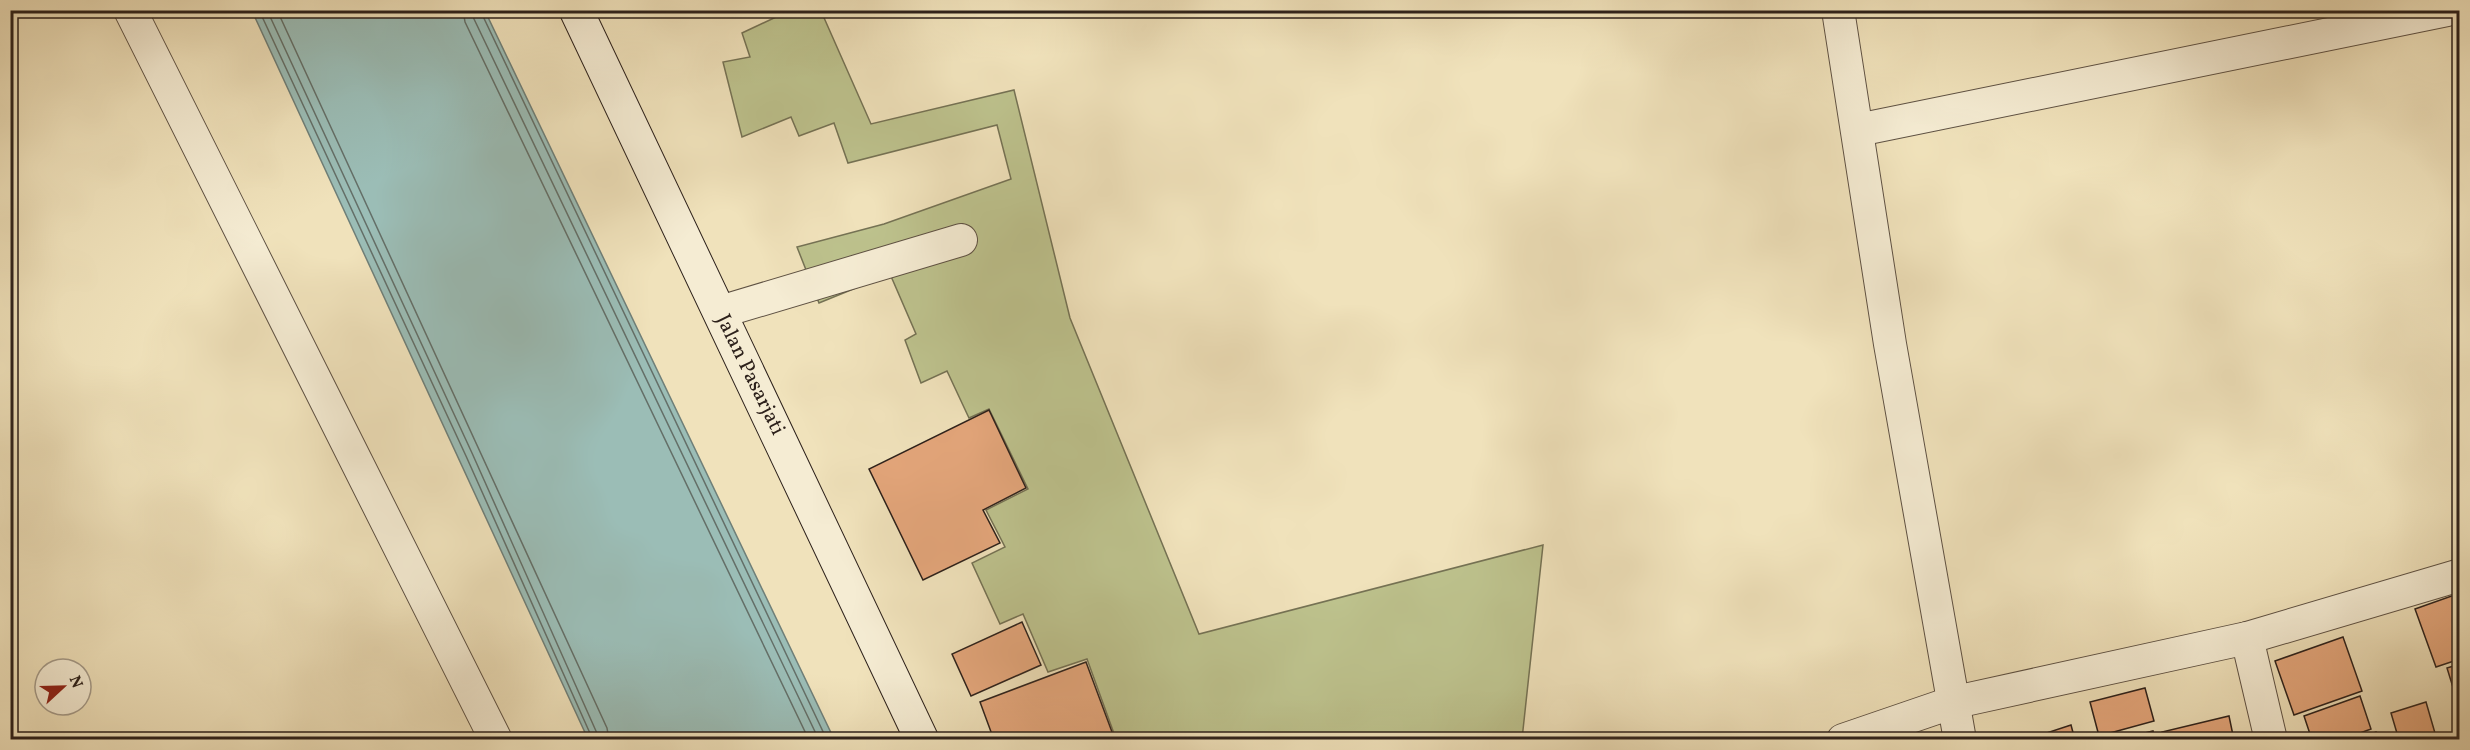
<svg xmlns="http://www.w3.org/2000/svg" width="2470" height="750" font-family="Vollkorn,serif">
	<style>
		.green { fill: #bdc28d; stroke: #757254; stroke-width: 1.5 }
		.water { fill: #9bbdb6; stroke: #6f7f78; stroke-width: 1.5 }
		.lines { fill: none; stroke-linecap: round; stroke-linejoin: round }
		.shore { stroke: #646f68; stroke-width: 1.5 }
		.building { fill: #e4a67b; stroke: #2d211b; stroke-width: 1.5 }
		.street-casing { stroke: #5e5143; stroke-width: 34 }
		.secondary-casing { stroke: #2d211b; stroke-width: 35 }
		.street { stroke: #f5ecd3; stroke-width: 32 }
		.secondary { stroke: #f5ecd3; stroke-width: 33 }
		.labels { text-anchor: middle; dominant-baseline: central; stroke-width: 5; stroke-linejoin: round; paint-order: stroke }
		.street-label { font-size: 21px; fill: #2d211b; stroke: #f5ecd3 }
	</style>
	<rect width="100%" height="100%" fill="#f0e2bb"/>
	<filter id="stains"><feTurbulence type="fractalNoise" baseFrequency=".00333" numOctaves="4"/><feColorMatrix values="0 0 0 0 .2 0 0 0 0 .09 0 0 0 0 .02 0 0 0 .5 -.17"/></filter>
	<radialGradient id="worn" r=".72"><stop offset=".6" stop-color="#630" stop-opacity="0"/><stop offset="1" stop-color="#630" stop-opacity=".3"/></radialGradient>
	<polygon class="green" points="789,11 821,11 871,124 1014,90 1070,318 1199,634 1543,545 1522,739 1116,739 1087,659 1048,672 1023,614 1000,624 972,563 1005,547 986,510 1028,489 989,409 969,418 947,371 921,383 905,340 916,334 890,274 819,303 797,247 884,224 1011,179 997,125 848,163 834,123 799,136 791,117 742,137 723,62 750,57 742,33"/>
	<polygon class="water" points="252,11 485,11 834,739 588,739"/>
	<g class="lines">
		<g class="shore">
			<polyline points="259,10 466,456 593,740"/>
			<polyline points="267,10 472,453 600,740"/>
			<polyline points="277,10 607,728 609,740"/>
			<polyline points="463,10 465,22 809,740"/>
			<polyline points="472,10 474,19 819,740"/>
			<polyline points="480,10 827,740"/>
		</g>
	</g>
	<g class="building">
		<polygon points="989,410 1026,488 983,510 1000,543 923,580 869,469"/>
		<polygon points="2460,593 2460,659 2436,667 2415,609"/>
		<polygon points="1022,622 1041,665 971,696 952,654"/>
		<polygon points="2343,637 2362,691 2294,715 2275,661"/>
		<polygon points="1086,662 1115,740 994,740 980,702"/>
		<polygon points="2460,664 2460,710 2447,668"/>
		<polygon points="2145,688 2154,721 2099,736 2090,702"/>
		<polygon points="2360,696 2371,729 2341,740 2312,740 2304,716"/>
		<polygon points="2426,702 2437,740 2399,740 2391,713"/>
		<polygon points="2229,716 2234,740 2164,740 2162,732"/>
		<polygon points="2071,725 2075,740 2025,740"/>
		<polygon points="2153,731 2155,740 2117,740"/>
		<polygon points="2376,732 2378,740 2356,740"/>
	</g>
	<g class="lines">
		<g class="street-casing">
			<g id="street">
				<polyline points="130,10 496,740"/>
				<polyline points="1838,10 1890,344 1960,740"/>
				<polyline points="1858,130 2447,10"/>
				<polyline points="720,312 961,240"/>
				<polyline points="2247,638 2271,740"/>
				<polyline points="1843,740 1951,703 2247,638 2460,575"/>
			</g>
		</g>
		<g class="secondary-casing">
			<polyline id="secondary" points="576,10 922,740"/>
		</g>
		<use href="#street" class="street"/>
		<use href="#secondary" class="secondary"/>
	</g>
	<g class="labels">
		<g class="street-label">
			<text transform="translate(750 375) rotate(64)">Jalan Pasarjati</text>
		</g>
	</g>
	<rect width="2470" height="750" fill="none" stroke="#f0e2bb" stroke-width="36"/>
	<rect x="12" y="12" width="2446" height="726" fill="none" stroke="#2d211b" stroke-width="3"/>
	<rect x="18" y="18" width="2434" height="714" fill="none" stroke="#2d211b" stroke-width="1.5"/>
	<g transform="translate(63 687) rotate(68)"><circle r="28" fill="#f5ecd3" stroke="#a59b89" stroke-width="1.5"/>
	<path d="M0-4.5L10 22L0 15L-10 22Z" fill="#8f2418"/>
	<text y="-9" font-size="16" font-weight="bold" text-anchor="middle" fill="#2d211b">N</text>
	</g>
	<rect width="100%" height="100%" filter="url(#stains)"/>
	<rect width="100%" height="100%" fill="url(#worn)"/>
</svg>
